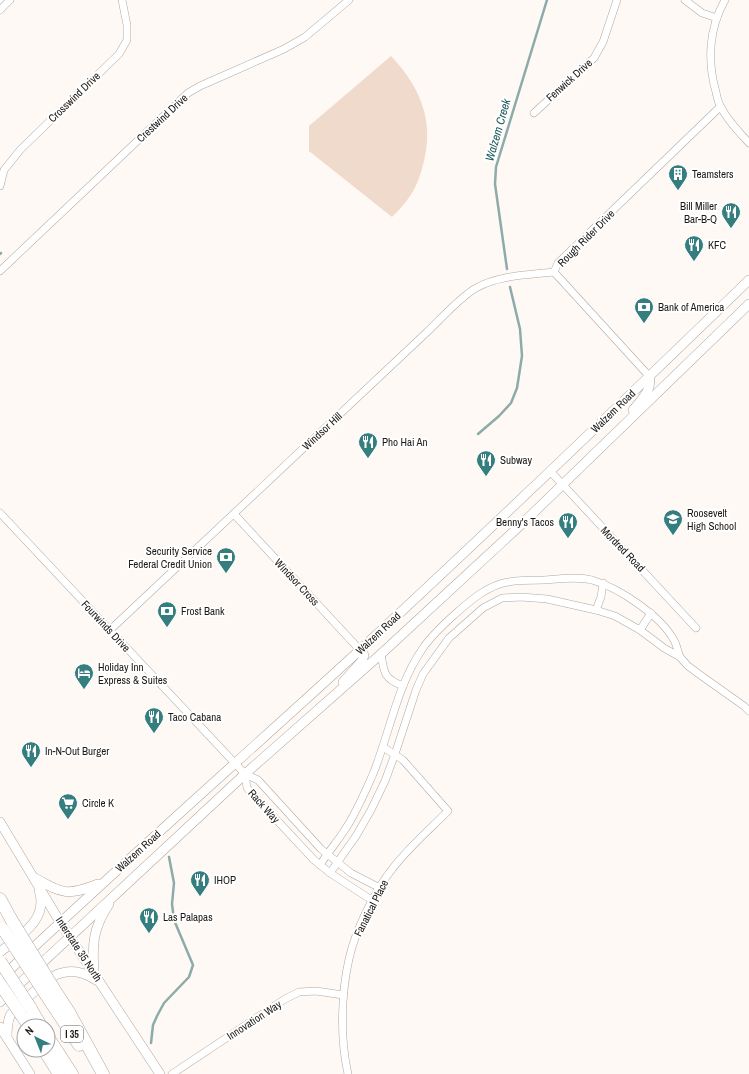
<svg xmlns="http://www.w3.org/2000/svg" width="749" height="1074" font-family="'Archivo Narrow',sans-serif">
	<style>
		.green { fill: #f0dacb }
		.lines { fill: none; stroke-linecap: round; stroke-linejoin: round }
		.stream { stroke: #8dabab; stroke-width: 2.5 }
		.street-casing { stroke: #b2a79f; stroke-width: 8 }
		.secondary-casing { stroke: #b2a79f; stroke-width: 10 }
		.highway-casing { stroke: #b2a79f; stroke-width: 13 }
		.street { stroke: #fff; stroke-width: 7 }
		.secondary { stroke: #fff; stroke-width: 9 }
		.highway { stroke: #fff; stroke-width: 12 }
		.highway-bridge-casing { stroke: #b2a79f; stroke-width: 13; stroke-linecap: butt }
		.highway-bridge { stroke: #fff; stroke-width: 12 }
		.labels { text-anchor: middle; dominant-baseline: central; stroke-width: 4; stroke-linejoin: round; paint-order: stroke }
		.shield { fill: #fff; stroke: #615e5c; stroke-width: 1 }
		.shield-label { font-size: 10px; font-weight: bold; fill: #1d1916 }
		.street-label { font-size: 11px; fill: #1d1916; stroke: #fff }
		.poi-label { font-size: 11px; fill: #1d1916; stroke: #fff; text-anchor: start }
		.water-label { font-size: 12px; font-style: italic; fill: #1e5a5c; stroke: #fff }
	</style>
	<rect width="100%" height="100%" fill="#fef9f5"/>
	<path class="green" d="M391,56C421,88 435,122 423,165C420,176 416,188 410,196C405,204 398,211 392,217L309,151V126Z"/>
	<g class="lines">
		<g class="stream">
			<polyline points="0,254 1,253"/>
			<polyline points="507,269 495,184 496,167 547,0"/>
			<polyline points="478,434 499,416 511,403 517,388 522,356 520,329 510,287"/>
			<polyline points="151,1043 153,1025 157,1016 164,1003 189,977 193,965 174,920 172,904 174,883 169,857"/>
		</g>
		<g class="street-casing">
			<g id="street">
				<polyline points="685,0 702,13 717,18"/>
				<path d="M725,0C709,28 707,61 716,92C717,97 718,103 721,107C727,120 739,132 749,143"/>
				<polyline points="0,10 10,0"/>
				<polyline points="534,113 594,58 603,42 617,0"/>
				<polyline points="0,186 4,170 21,149 119,54 127,40 127,25 122,0"/>
				<polyline points="0,271 188,93 200,86 284,49 305,37 349,0"/>
				<polyline points="554,272 558,263 720,107"/>
				<polyline points="554,272 649,376"/>
				<polyline points="550,471 696,628"/>
				<polyline points="0,513 245,774 258,780 321,849 351,873 380,888"/>
				<polyline points="234,514 360,650"/>
				<polyline points="596,610 601,597 603,583"/>
				<path d="M110,630L426,333C440,320 460,297 476,288C499,275 528,275 554,272"/>
				<polyline points="640,630 651,613"/>
				<path d="M381,654C384,673 384,679 403,686"/>
				<polyline points="245,774 247,788 314,860 330,873 373,901"/>
				<path d="M320,865C328,852 338,841 346,828C357,811 365,792 373,774C390,732 397,685 423,648C432,635 443,625 454,615C470,601 486,586 508,582C519,580 532,580 544,580C559,579 577,576 592,580C619,588 662,616 675,642C677,647 678,652 680,657"/>
				<polyline points="330,873 356,836 371,810 385,781 395,754 416,690 423,674 449,638 483,608 502,598 521,597 547,599 596,610 615,616 640,630 664,648 680,657 688,666 703,677 744,706 749,711"/>
				<polyline points="172,1074 285,999 299,992 316,991 343,995"/>
				<path d="M348,1074C340,1039 341,994 349,959C355,931 375,890 393,868C409,847 429,830 448,811L403,760L383,747"/>
			</g>
		</g>
		<g class="secondary-casing">
			<g id="secondary">
				<path d="M633,410C641,400 653,390 649,376"/>
				<polyline points="343,682 362,661 364,655 360,650"/>
				<polyline points="0,822 60,922 160,1074"/>
				<path d="M35,878C63,894 68,896 98,884"/>
				<path d="M0,952C20,936 49,920 39,890"/>
				<path d="M94,972C92,944 93,928 109,904"/>
				<path d="M0,979C118,867 241,759 361,649C492,528 621,404 749,280"/>
				<polyline points="0,1002 245,774 381,654 526,520 749,304"/>
				<polyline points="0,1027 30,1074"/>
				<path d="M7,1038C7,1030 7,1023 10,1016C15,1007 44,983 54,976C57,974 62,973 66,972C78,970 88,975 98,981"/>
			</g>
		</g>
		<g class="highway-casing">
			<g id="highway">
				<polyline points="0,899 11,919"/>
				<polyline points="54,989 69,1012 103,1074"/>
				<polyline points="46,995 79,1045"/>
				<polyline points="30,1007 41,1026"/>
				<polyline points="22,1016 29,1026"/>
				<polyline points="48,1037 72,1074"/>
				<polyline points="44,1050 59,1074"/>
			</g>
		</g>
		<use href="#street" class="street"/>
		<use href="#secondary" class="secondary"/>
		<use href="#highway" class="highway"/>
		<g class="highway-bridge-casing">
			<g id="highway-bridge">
				<polyline points="11,919 54,989"/>
				<polyline points="3,929 46,995"/>
				<polyline points="0,961 30,1007"/>
				<polyline points="0,984 22,1016"/>
			</g>
		</g>
		<use href="#highway-bridge" class="highway-bridge"/>
	</g>
	<defs>
		<g id="building-pin" transform="scale(1)"><path d="M0 17L-7.5 6A9.5 9.5 0 1 1 7.5 6Z" fill="#357e80" stroke="#fff"/><path d="M-4-6H4V6H1V3H-1V6H-4ZM-2.5-4.3h1.7v1.8h-1.7ZM.8-4.3h1.7v1.8H.8ZM-2.5-1h1.7V.8h-1.7ZM.8-1h1.7V.8H.8Z" fill="#fff"/></g>
		<g id="restaurant-pin" transform="scale(1)"><path d="M0 17L-7.5 6A9.5 9.5 0 1 1 7.5 6Z" fill="#357e80" stroke="#fff"/><path d="M-5-6h1v4h1v-4h1v4h1v-4h1v5L-1.5 .5V6h-2V.5L-5-1ZM5-6V6H3V1.5H1.5Q1.5-4 5-6Z" fill="#fff"/></g>
		<g id="bank-pin" transform="scale(1)"><path d="M0 17L-7.5 6A9.5 9.5 0 1 1 7.5 6Z" fill="#357e80" stroke="#fff"/><path d="M-6-4H6V4H-6ZM0-2.3a2.3 2.3 0 1 0 0 4.6a2.3 2.3 0 1 0 0-4.6Z" fill="#fff"/></g>
		<g id="school-pin" transform="scale(1)"><path d="M0 17L-7.5 6A9.5 9.5 0 1 1 7.5 6Z" fill="#357e80" stroke="#fff"/><path d="M0-5L7-2L0 1L-7-2ZM-4 1L0 2.5L4 1V4Q0 6-4 4Z" fill="#fff"/></g>
		<g id="hotel-pin" transform="scale(1)"><path d="M0 17L-7.5 6A9.5 9.5 0 1 1 7.5 6Z" fill="#357e80" stroke="#fff"/><path d="M-6-4.5h1.5V1H6V5H4.5V3h-9V5H-6ZM-4 0a1.8 1.8 0 1 1 3.6 0ZM.5 0V-2.5h3Q6-2.5 6 0Z" fill="#fff"/></g>
		<g id="supermarket-pin" transform="scale(1)"><path d="M0 17L-7.5 6A9.5 9.5 0 1 1 7.5 6Z" fill="#357e80" stroke="#fff"/><path d="M-6-5.5h2.5l.6 2H6L4.5 2H-2.5L-4.4-4H-6ZM-1.5 3.2a1.3 1.3 0 1 0 .1 0ZM3 3.2a1.3 1.3 0 1 0 .1 0Z" fill="#fff"/></g>
	</defs>
	<g fill-rule="evenodd">
		<use href="#building-pin" x="678" y="174"/>
		<use href="#restaurant-pin" x="731" y="212"/>
		<use href="#restaurant-pin" x="694" y="245"/>
		<use href="#bank-pin" x="644" y="307"/>
		<use href="#restaurant-pin" x="368" y="442"/>
		<use href="#restaurant-pin" x="486" y="460"/>
		<use href="#school-pin" x="673" y="519"/>
		<use href="#restaurant-pin" x="568" y="522"/>
		<use href="#bank-pin" x="226" y="557"/>
		<use href="#bank-pin" x="167" y="611"/>
		<use href="#hotel-pin" x="84" y="673"/>
		<use href="#restaurant-pin" x="154" y="717"/>
		<use href="#restaurant-pin" x="31" y="751"/>
		<use href="#supermarket-pin" x="68" y="803"/>
		<use href="#restaurant-pin" x="200" y="880"/>
		<use href="#restaurant-pin" x="149" y="917"/>
	</g>
	<g class="labels">
		<rect class="shield" x="61" y="1026" width="22" height="16" rx="3"/>
		<g class="shield-label">
			<text x="72" y="1034">I 35</text>
		</g>
		<g class="street-label">
			<text transform="translate(569 80) rotate(-42)">Fenwick Drive</text>
			<text transform="translate(74 97) rotate(-44)">Crosswind Drive</text>
			<text transform="translate(162 118) rotate(-43)">Crestwind Drive</text>
			<text transform="translate(586 238) rotate(-45)">Rough Rider Drive</text>
			<text transform="translate(613 411) rotate(-44)">Walzem Road</text>
			<text transform="translate(322 431) rotate(-43)">Windsor Hill</text>
			<text transform="translate(623 549) rotate(46)">Mordred Road</text>
			<text transform="translate(297 582) rotate(47)">Windsor Cross</text>
			<text transform="translate(106 626) rotate(47)">Fourwinds Drive</text>
			<text transform="translate(378 633) rotate(-43)">Walzem Road</text>
			<text transform="translate(264 806) rotate(48)">Rack Way</text>
			<text transform="translate(138 851) rotate(-42)">Walzem Road</text>
			<text transform="translate(371 908) rotate(-63)">Fanatical Place</text>
			<text transform="translate(79 949) rotate(57)">Interstate 35 North</text>
			<text transform="translate(254 1020) rotate(-33)">Innovation Way</text>
		</g>
		<g class="poi-label">
			<text x="692" y="174">Teamsters</text>
			<text x="717" y="206" text-anchor="end">Bill Miller<tspan x="717" dy="13">Bar-B-Q</tspan></text>
			<text x="708" y="245">KFC</text>
			<text x="658" y="307">Bank of America</text>
			<text x="382" y="442">Pho Hai An</text>
			<text x="500" y="460">Subway</text>
			<text x="687" y="513">Roosevelt<tspan x="687" dy="13">High School</tspan></text>
			<text x="554" y="522" text-anchor="end">Benny's Tacos</text>
			<text x="212" y="551" text-anchor="end">Security Service<tspan x="212" dy="13">Federal Credit Union</tspan></text>
			<text x="181" y="611">Frost Bank</text>
			<text x="98" y="667">Holiday Inn<tspan x="98" dy="13">Express &amp; Suites</tspan></text>
			<text x="168" y="717">Taco Cabana</text>
			<text x="45" y="751">In-N-Out Burger</text>
			<text x="82" y="803">Circle K</text>
			<text x="214" y="880">IHOP</text>
			<text x="163" y="917">Las Palapas</text>
		</g>
		<g class="water-label">
			<text transform="translate(498 130) rotate(-74)">Walzem Creek</text>
		</g>
	</g>
	<g transform="translate(36 1038) rotate(317)"><circle r="19" fill="#ffffff" stroke="#a5a3a2"/>
	<path d="M0-3L7 15L0 10L-7 15Z" fill="#357e80"/>
	<text y="-6" font-size="11" font-weight="bold" text-anchor="middle" fill="#1d1916">N</text>
	</g>
</svg>
